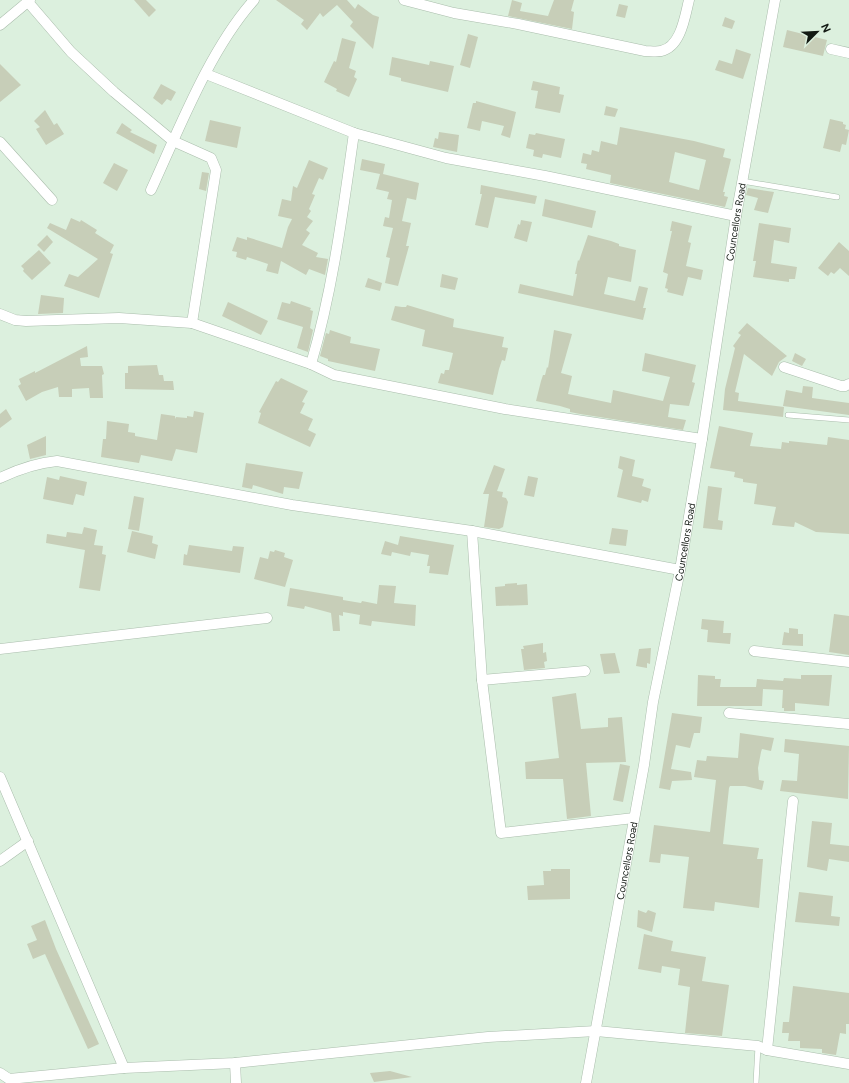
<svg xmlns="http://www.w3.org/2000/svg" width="849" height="1083" font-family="Figtree,sans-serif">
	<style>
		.building { fill: #c7ceb8; fill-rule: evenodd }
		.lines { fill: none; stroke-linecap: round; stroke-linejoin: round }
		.service-casing { stroke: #aabdac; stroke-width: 6 }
		.minor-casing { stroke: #aabdac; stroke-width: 11 }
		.service { stroke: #fff; stroke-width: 5 }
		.minor { stroke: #fff; stroke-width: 10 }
		.labels { text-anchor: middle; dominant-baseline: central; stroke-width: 3; stroke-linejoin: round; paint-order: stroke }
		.street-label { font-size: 10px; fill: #121913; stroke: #dcf0de }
	</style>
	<rect width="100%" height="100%" fill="#dcf0de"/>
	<g class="building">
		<polygon points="134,0 146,0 156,10 149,17"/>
		<polygon points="276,0 347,0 355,9 358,4 373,15 379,17 373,49 350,26 353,22 337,5 323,17 320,13 307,30 301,24 304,20"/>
		<polygon points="512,0 522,3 520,11 548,16 554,0 574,0 571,11 574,12 572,29 508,16"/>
		<polygon points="619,4 628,6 625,18 616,16"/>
		<polygon points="725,17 735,21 732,29 722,26"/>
		<polygon points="787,30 827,40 823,56 783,47"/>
		<polygon points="468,34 478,37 470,68 460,65"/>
		<polygon points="342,38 356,42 349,68 356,71 354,77 357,79 349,97 336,91 337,89 324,82 334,61 336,62"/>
		<polygon points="736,49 751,54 743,79 715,70 719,60 732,64"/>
		<polygon points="392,57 429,65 430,61 454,66 448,92 401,81 401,78 389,75"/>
		<polygon points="0,64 21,85 0,102"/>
		<polygon points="533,81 560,87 559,94 564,95 560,113 535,108 538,91 531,90"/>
		<polygon points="161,84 176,92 171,101 167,99 162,105 153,98"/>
		<polygon points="476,101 516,112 510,138 501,135 504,126 482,121 480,131 467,128 473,103 476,103"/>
		<polygon points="606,106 618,109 615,117 604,115"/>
		<polygon points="45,110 54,125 57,123 64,134 46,145 36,129 40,127 34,121"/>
		<polygon points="830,119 843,122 843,124 846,125 845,129 849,130 846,145 842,144 840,152 823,148"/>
		<polygon points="210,120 241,127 237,148 205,141"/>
		<polygon points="122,123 132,130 130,132 157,145 154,154 116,133"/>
		<path d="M620,127L694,141L725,149L723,157L731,159L723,192H725L724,196L728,197L725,207L610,183L611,175L586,169L587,164L581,163L583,153L591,155L592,150L599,152L601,141L617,145ZM675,152L706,160L699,190L669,182Z"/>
		<polygon points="439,132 459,135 457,152 433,147 435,138 438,139"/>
		<polygon points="536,133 565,139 561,158 543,154 542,158 533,156 534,150 526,148 529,134 535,135"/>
		<polygon points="362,159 385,164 383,174 419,183 416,200 407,198 402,221 411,223 406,246 409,246 398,286 385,283 390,258 386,257 393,228 383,226 385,217 389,218 392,200 387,199 389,192 376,189 380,174 360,170"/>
		<polygon points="309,160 328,168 323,180 319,178 312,194 315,195 309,209 311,211 307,217 313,221 306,230 310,233 302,245 318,253 316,257 328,259 325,275 309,269 306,275 281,261 278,274 266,271 268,264 247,257 246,260 236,257 237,252 232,251 237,237 247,240 247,237 282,248 288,227 292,219 278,216 282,199 291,201 293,186 297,188"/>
		<polygon points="114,163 128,170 117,191 103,183"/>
		<polygon points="202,172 209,173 206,191 199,189"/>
		<polygon points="481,185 537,196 535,204 495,197 488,228 475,225 482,194 480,194"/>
		<polygon points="748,188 774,192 768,213 754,210 758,198 746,195"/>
		<polygon points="545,199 596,211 592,228 542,216"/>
		<polygon points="71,218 80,222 81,220 97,230 95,233 114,245 110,253 113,254 99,298 64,286 69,274 78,277 98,259 47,228 50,223 66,230"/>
		<polygon points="521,220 532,222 527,242 514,238 518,224 520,225"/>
		<polygon points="672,221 692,226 688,242 691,243 686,266 703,270 701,280 688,277 683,296 667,292 668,289 665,288 668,274 663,272 672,231 670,231"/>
		<polygon points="759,223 791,228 789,243 774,240 771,263 797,267 795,279 789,279 789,282 753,277 756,261 753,261"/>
		<polygon points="47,235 53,242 44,252 37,245"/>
		<polygon points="588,235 611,241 619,244 619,246 636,250 631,282 608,277 604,294 635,301 639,286 648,288 643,308 646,308 643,320 518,293 520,284 573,296 577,274 575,274 578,260 579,261"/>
		<polygon points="839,242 849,251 849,276 840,268 834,274 831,272 828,276 818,268"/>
		<polygon points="39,250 51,263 32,280 23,271 24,269 21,266"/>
		<polygon points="442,274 458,278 455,290 440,287"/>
		<polygon points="368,278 382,283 380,291 365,287"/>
		<polygon points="41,295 64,298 63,313 38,314"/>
		<polygon points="291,301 311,308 310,310 313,311 310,328 313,330 308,352 297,348 303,327 277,319 282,302 290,304"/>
		<polygon points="228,302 268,321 261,335 222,316"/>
		<polygon points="407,305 454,319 453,327 504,337 502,347 508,348 505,361 502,360 499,369 493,395 438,383 441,373 444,374 445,370 449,370 453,353 422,346 425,330 391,320 395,306 402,307 406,307"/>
		<polygon points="747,323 787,356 779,362 772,376 744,354 735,392 739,393 738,401 784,407 783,417 723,410 725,389 735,348 733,346 741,335 738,333"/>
		<polygon points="330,330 351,337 350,343 380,349 375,371 328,361 328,359 320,356 326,333 329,334"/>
		<polygon points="554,330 572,334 561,373 572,376 568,394 611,403 613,390 663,401 670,377 642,371 645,353 696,365 692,382 695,383 689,406 670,404 668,417 686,420 683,430 580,414 570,412 570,409 560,406 536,401 541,381 543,375 545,375 547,367 548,368"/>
		<polygon points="87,346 88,357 80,358 81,366 102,366 104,374 102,375 103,398 90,398 89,388 72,389 72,397 59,397 58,387 42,392 26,401 18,386 21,384 19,379 35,371 35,373"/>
		<polygon points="795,353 806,359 802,366 792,361"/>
		<polygon points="157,365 159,375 163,375 164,381 173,381 174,390 125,389 125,373 128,373 128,366"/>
		<polygon points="281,378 308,391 302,402 305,403 300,413 313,419 308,430 316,434 310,447 258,423 261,413 259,412 276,381 278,382"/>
		<polygon points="803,386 813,387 812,398 849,403 849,415 783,406 786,390 802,393"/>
		<polygon points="6,409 12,419 0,428 0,414"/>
		<polygon points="194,411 204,413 197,453 176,449 172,461 141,455 139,463 101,457 103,439 106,439 107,421 129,424 128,432 135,433 135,436 157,440 161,414 175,416 175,419 176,417 187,418 187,416 193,417"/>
		<polygon points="719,426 753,433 750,446 781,449 782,442 789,443 789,441 827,445 828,437 849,440 849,534 816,532 795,522 794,527 772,525 776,507 754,504 757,484 743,482 743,479 734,477 735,472 710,468"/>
		<polygon points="46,436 46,455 30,459 27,445"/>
		<polygon points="620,456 635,460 632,476 644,479 642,486 651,489 648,502 642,500 641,503 617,497 623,470 618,468"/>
		<polygon points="246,463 303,472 299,489 284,487 283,494 253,485 252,489 242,487"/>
		<polygon points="494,465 505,469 497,491 503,492 502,497 506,498 508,502 503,527 499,529 484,527 489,494 483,494"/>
		<polygon points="60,476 87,482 84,496 76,494 73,505 43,499 47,477 59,480"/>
		<polygon points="528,476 538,478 534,497 524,495"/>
		<polygon points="708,486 722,488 718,520 723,521 722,530 703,528"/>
		<polygon points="134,496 144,498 139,531 128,529"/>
		<polygon points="84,527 97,530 94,545 103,546 102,554 106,555 100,591 79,588 85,550 46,543 47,534 66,537 67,532 82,534"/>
		<polygon points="612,528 628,530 626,546 609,544"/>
		<polygon points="132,531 153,536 152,543 158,545 155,559 127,552"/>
		<polygon points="400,536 454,545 448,575 429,573 430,566 427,566 429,555 411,552 410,556 392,552 391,556 381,554 385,541 398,545"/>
		<polygon points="189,545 232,551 233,546 244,547 240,573 183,565 184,554 187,555"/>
		<polygon points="275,550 285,553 284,557 293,560 285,587 254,579 260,557 268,559 270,551 274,552"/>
		<polygon points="517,583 517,585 527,584 528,605 496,606 495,587 505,586 505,584"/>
		<polygon points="379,585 396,586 394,603 416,605 415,626 372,621 371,626 359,624 360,615 343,612 343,616 339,615 340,631 333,631 331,613 305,606 304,609 287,606 290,588 343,597 343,600 361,603 362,601 377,604"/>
		<polygon points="834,614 849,616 849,655 829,652"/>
		<polygon points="702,619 724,621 723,633 731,633 730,644 707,642 708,630 701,629"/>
		<polygon points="789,628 798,629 798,634 803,634 803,646 782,645 784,632 789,633"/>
		<polygon points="543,643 543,653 546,652 547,661 544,662 545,668 524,670 521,649 524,649 523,646"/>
		<polygon points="651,648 650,664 647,663 647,668 636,666 639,649"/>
		<polygon points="615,653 620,673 604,674 600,654"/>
		<polygon points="698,675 715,676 715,679 721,679 720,687 756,687 757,679 783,681 784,678 801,679 801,675 832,675 829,706 795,703 795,711 784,711 784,708 782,708 783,690 763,689 762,706 697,706"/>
		<polygon points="576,693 581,729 608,727 608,718 622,717 626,762 586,763 591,816 567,819 563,779 526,779 525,762 559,758 552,697"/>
		<polygon points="672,713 702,717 700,733 694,733 690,748 676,745 671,769 691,772 692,780 672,781 670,790 659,788"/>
		<polygon points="740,733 774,738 771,751 762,749 761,752 758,768 759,780 764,781 762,790 745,786 730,786 729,788 723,844 759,848 757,859 763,859 759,908 715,902 714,911 683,908 689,857 661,854 660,863 649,862 654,825 710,832 716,780 694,777 697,760 706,761 707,756 738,758"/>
		<polygon points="785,739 849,746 848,799 780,791 782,780 797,781 799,754 784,752"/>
		<polygon points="620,764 630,766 623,802 613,800"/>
		<polygon points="812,821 832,823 830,844 849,846 849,862 829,859 827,871 807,867"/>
		<polygon points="551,869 570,869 570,899 528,900 527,886 544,885 543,871 551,871"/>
		<polygon points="799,892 833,896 831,916 840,917 839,926 795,922"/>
		<polygon points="638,910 646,913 648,910 656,913 652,932 637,927"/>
		<polygon points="45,920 56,949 99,1044 88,1049 45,954 33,959 27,944 37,940 31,926"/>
		<polygon points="644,934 673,941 671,951 706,957 702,981 729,985 722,1036 685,1033 690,987 678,985 680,969 662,966 661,973 638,969"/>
		<polygon points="793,986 849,993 849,1024 846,1024 846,1034 840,1033 836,1055 822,1053 822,1049 800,1048 800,1041 788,1041 789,1033 782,1033 783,1022 789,1022"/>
		<polygon points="390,1071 412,1077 374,1082 370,1073"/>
	</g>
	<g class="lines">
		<g class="service-casing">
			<g id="service">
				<polyline points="742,181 837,197"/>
				<polyline points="788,415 849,420"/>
				<polyline points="756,1083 758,1046"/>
			</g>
		</g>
		<g class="minor-casing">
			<g id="minor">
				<path d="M404,0L454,13L518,24L645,51C650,51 656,52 661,51C681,47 685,16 689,0"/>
				<polyline points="28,2 71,52 114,92 173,141 211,158 216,170 192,323"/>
				<polyline points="0,25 30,0"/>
				<polyline points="831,49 849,53"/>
				<polyline points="206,74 354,133 446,158 545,176 736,216"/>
				<polyline points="0,142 52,200"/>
				<path d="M151,190C179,129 210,49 254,0"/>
				<polyline points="0,314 15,320 26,321 119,318 192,323 311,364 334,375 505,409 702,439"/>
				<path d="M311,364C333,289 343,210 354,133"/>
				<polyline points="784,367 841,386 845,386 849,384"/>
				<path d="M0,478C19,469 36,463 57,461L292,505L472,531L680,570"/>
				<polyline points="472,531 482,680 501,833 634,818"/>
				<polyline points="0,649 267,618"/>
				<polyline points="754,651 849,662"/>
				<polyline points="482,680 585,671"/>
				<polyline points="729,713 849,724"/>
				<polyline points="0,777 124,1068"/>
				<polyline points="0,861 28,841"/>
				<polyline points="767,1050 793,801"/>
				<polyline points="235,1063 236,1083"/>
				<polyline points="0,1073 9,1079 124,1068 235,1063 488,1037 596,1031 758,1046 767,1050 849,1064"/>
				<path id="s1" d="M586,1083L644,765L653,702L680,570L702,439L736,216L775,0"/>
			</g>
		</g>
		<use href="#service" class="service"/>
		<use href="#minor" class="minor"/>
	</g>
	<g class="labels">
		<g class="street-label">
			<text stroke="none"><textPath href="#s1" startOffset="874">Councellors Road</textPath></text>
			<text stroke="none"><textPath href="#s1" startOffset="550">Councellors Road</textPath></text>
			<text stroke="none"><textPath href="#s1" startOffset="226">Councellors Road</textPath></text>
		</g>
	</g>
	<g transform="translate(817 32) rotate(66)" stroke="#dcf0de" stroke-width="3" paint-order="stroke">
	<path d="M0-3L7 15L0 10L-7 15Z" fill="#121913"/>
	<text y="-6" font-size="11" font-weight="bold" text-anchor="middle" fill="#121913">N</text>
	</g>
</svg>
